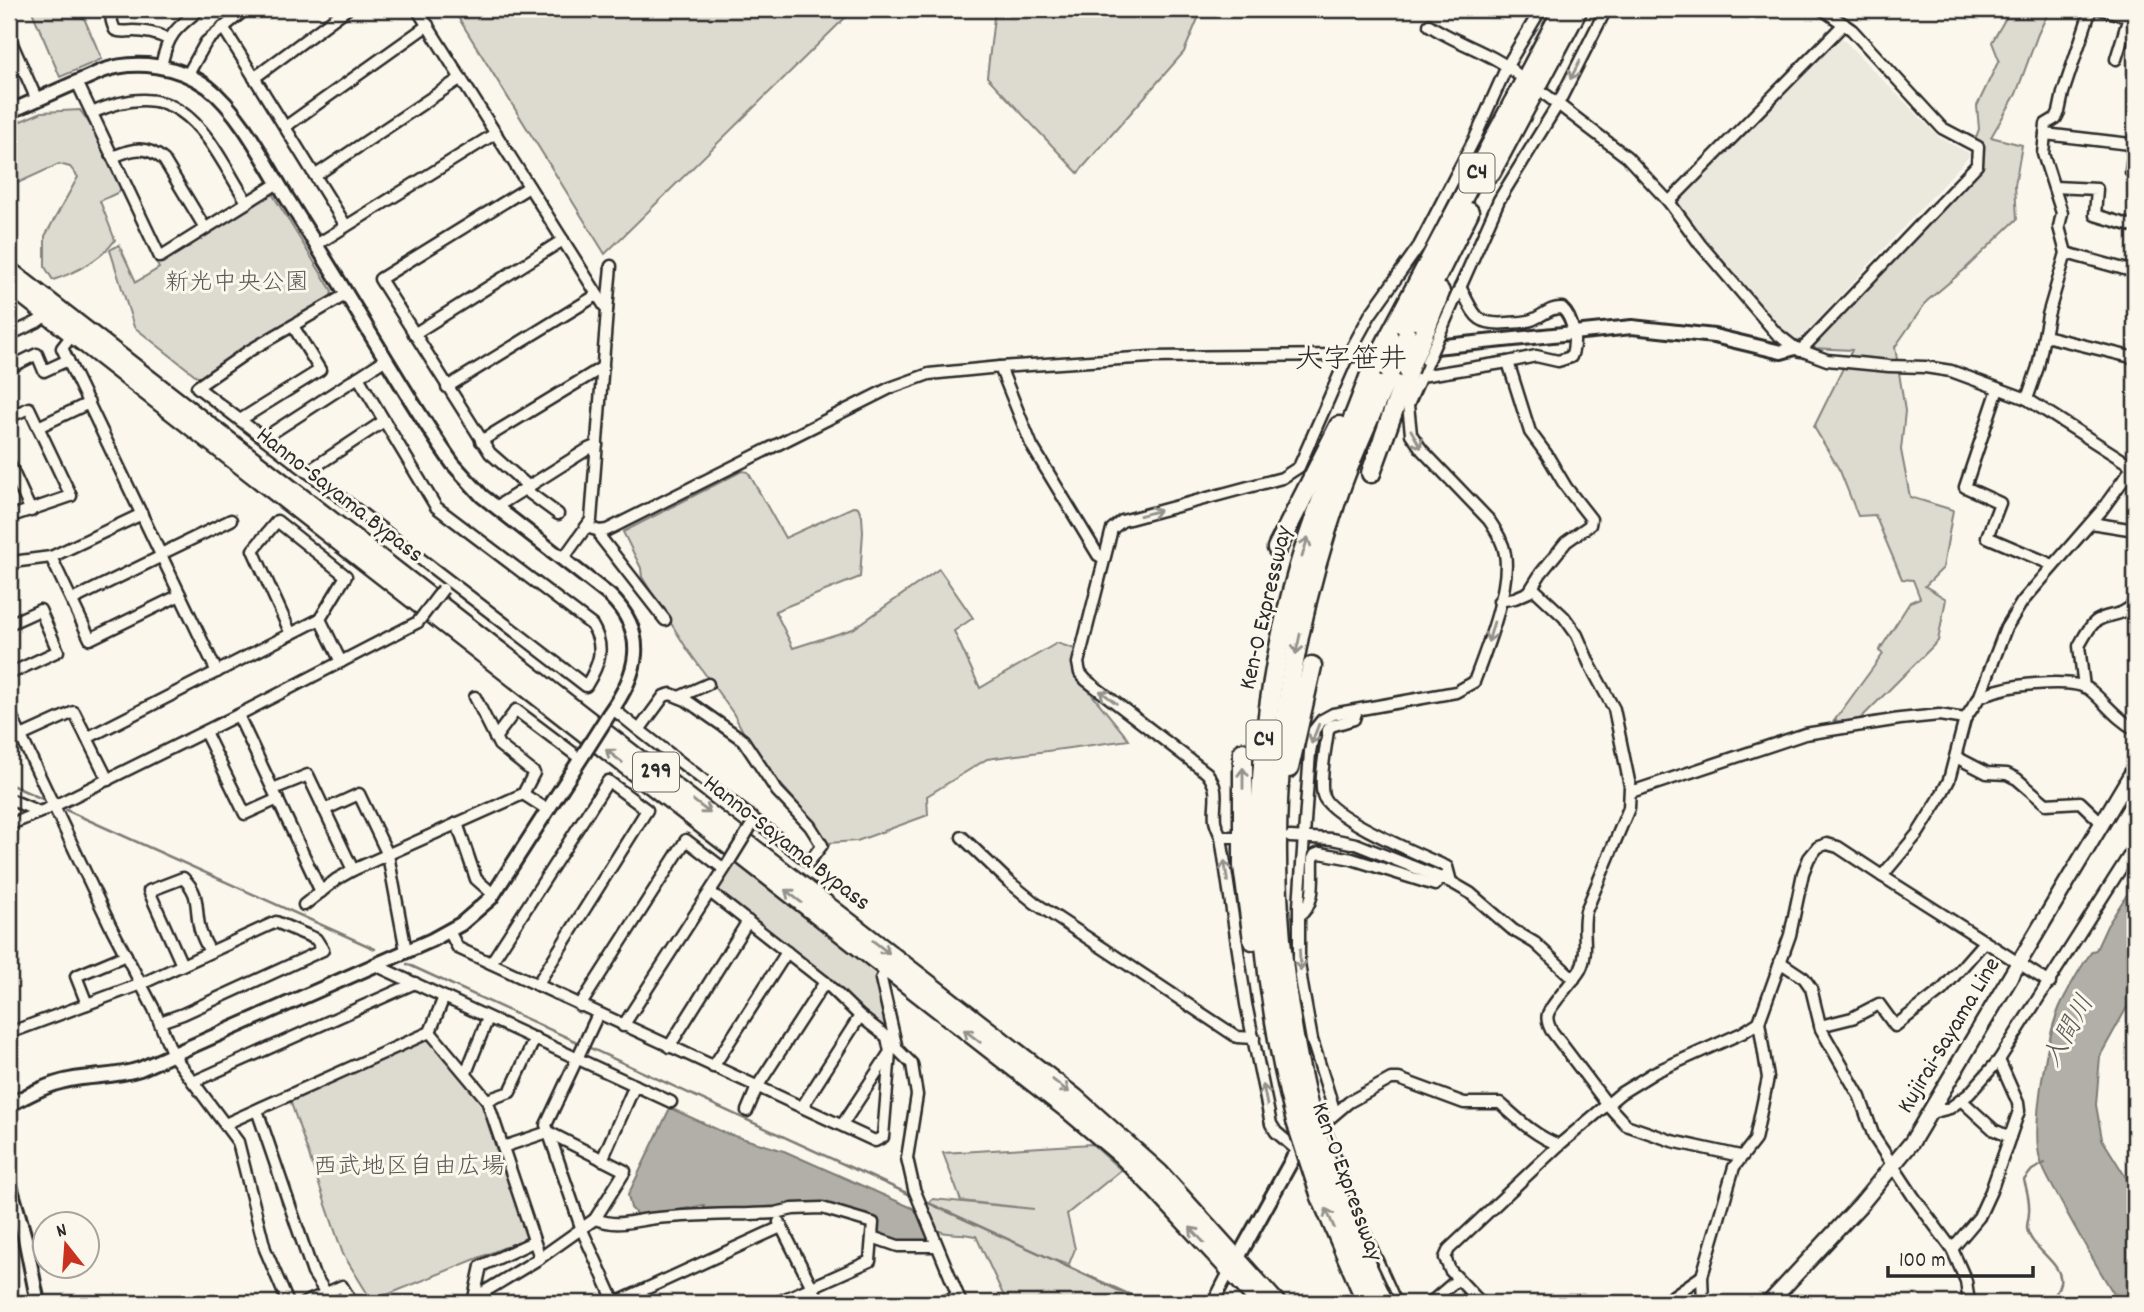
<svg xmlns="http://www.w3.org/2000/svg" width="2144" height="1312" font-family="Dekko,'Klee One',sans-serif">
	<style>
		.built { fill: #ebe8de }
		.green { fill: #dddad0; stroke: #84827e; stroke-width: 2 }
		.water { fill: #b1afa7; stroke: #7b7a75; stroke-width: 2 }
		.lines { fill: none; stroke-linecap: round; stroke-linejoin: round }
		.stream { stroke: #7b7a75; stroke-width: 2.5 }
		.minor-casing { stroke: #2b2b2b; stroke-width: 15 }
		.tertiary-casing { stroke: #2b2b2b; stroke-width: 18 }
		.secondary-casing { stroke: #2b2b2b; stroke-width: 19 }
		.trunk-casing { stroke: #2b2b2b; stroke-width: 21 }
		.motorway-casing { stroke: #2b2b2b; stroke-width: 23 }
		.minor { stroke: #fbf7ec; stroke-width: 10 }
		.tertiary { stroke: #fbf7ec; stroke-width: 12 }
		.secondary { stroke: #fbf7ec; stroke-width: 14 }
		.trunk { stroke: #fbf7ec; stroke-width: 16 }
		.motorway { stroke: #fbf7ec; stroke-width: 18 }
		.minor-bridge-casing { stroke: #2b2b2b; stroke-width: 15; stroke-linecap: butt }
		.tertiary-bridge-casing { stroke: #2b2b2b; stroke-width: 18; stroke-linecap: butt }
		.motorway-bridge-casing { stroke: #2b2b2b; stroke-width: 23; stroke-linecap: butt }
		.minor-bridge { stroke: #fbf7ec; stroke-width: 10 }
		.tertiary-bridge { stroke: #fbf7ec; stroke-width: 12 }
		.motorway-bridge { stroke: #fbf7ec; stroke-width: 18 }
		.oneway { stroke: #93918c }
		.labels { text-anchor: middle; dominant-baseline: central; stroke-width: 6; stroke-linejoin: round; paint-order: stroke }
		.shield { fill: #fbf7ec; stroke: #696865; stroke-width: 2 }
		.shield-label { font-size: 23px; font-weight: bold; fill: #2b2b2b }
		.park-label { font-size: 24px; fill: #585754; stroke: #fbf7ec }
		.street-label { font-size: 24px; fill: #2b2b2b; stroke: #fbf7ec }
		.water-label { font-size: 26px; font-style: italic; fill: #5a5956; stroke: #fbf7ec }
		.quarter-label { font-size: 28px; fill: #2b2b2b; stroke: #fbf7ec }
	</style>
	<rect width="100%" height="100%" fill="#fbf7ec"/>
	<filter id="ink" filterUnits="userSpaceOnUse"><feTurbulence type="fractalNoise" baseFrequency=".0143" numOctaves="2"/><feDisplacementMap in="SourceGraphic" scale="14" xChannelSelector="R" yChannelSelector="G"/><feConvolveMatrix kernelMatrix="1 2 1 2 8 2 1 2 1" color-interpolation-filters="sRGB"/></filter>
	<g filter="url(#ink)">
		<polygon class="built" points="1833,29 1940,138 1971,154 1793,347 1775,328 1676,204"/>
		<g class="green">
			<polygon points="31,9 80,9 102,59 60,77"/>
			<polygon points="453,9 854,9 605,254"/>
			<polygon points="995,9 1202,9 1184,52 1078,173 987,77"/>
			<polygon points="2011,9 2050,9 2038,34 2016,94 1991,137 2022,145 2015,185 2017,219 1964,270 1927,301 1895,347 1905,411 1901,450 1910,497 1953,510 1943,568 1925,586 1946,599 1938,641 1858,721 1834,721 1883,654 1879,651 1910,602 1920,598 1913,580 1902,579 1875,515 1858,516 1840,471 1814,427 1852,350 1811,348 1977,160 1972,148 1979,129 1977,106 1999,60 1992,42"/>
			<path d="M80,110L94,130L121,186L119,192L100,201L115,240C102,259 75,273 53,280L45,267V236L78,177L70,167L59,164L9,187V126L42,112Z"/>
			<polygon points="269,194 273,195 332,291 331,296 199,378 134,327 110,250 119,245 136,282 159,268 157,264"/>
			<polygon points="742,471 748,472 785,538 855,506 858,507 862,516 863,532 860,577 775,611 793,648 853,629 939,569 973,618 954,631 980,688 1057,643 1075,649 1076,675 1129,740 987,759 927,796 928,815 857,841 828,843 813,821 777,780 745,735 733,713 687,649 642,577 641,568 623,532"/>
			<polygon points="734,862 875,971 879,975 890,1034 863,1013 829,979 718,892 717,888"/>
			<polygon points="426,1039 432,1040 482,1101 527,1234 525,1239 372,1301 343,1254 290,1100"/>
			<path d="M1092,1144L1121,1170L1067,1214L1075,1249L1069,1264L1057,1260L1059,1263L1145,1303H1007L976,1236C945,1230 937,1242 923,1208L933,1199L1034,1209L961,1201L943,1153Z"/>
		</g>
		<g class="water">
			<path d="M2135,882V999L2126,1009L2100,1056L2096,1105L2102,1139L2135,1192V1303H2129L2123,1295L2114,1294C2095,1264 2078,1233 2061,1202C2054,1188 2044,1174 2040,1159C2031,1127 2047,1032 2062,1002C2071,984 2080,968 2092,951L2096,950L2107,926Z"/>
			<polygon points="670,1108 725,1133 784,1151 917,1210 930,1240 928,1243 897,1241 876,1233 875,1219 843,1212 821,1204 765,1207 764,1212 704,1211 704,1205 640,1218 631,1208 628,1195"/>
		</g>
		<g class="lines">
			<g class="stream">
				<polyline points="9,784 47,801"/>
				<polyline points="66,810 375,949"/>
				<polyline points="407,964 913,1196"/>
				<path d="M2045,1163L2032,1170L2024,1180C2027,1190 2030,1202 2029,1212C2029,1218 2027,1223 2027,1228C2030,1249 2064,1263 2060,1283C2058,1290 2054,1296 2053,1303"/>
				<polyline points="922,1200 1148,1303"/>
			</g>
			<g class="minor-casing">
				<g id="minor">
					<path d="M117,9C109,16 111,21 115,30C122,33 125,31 133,31C146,31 156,33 168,39"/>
					<polyline points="417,9 607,310 591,520 563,559"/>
					<polyline points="2100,9 2134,18"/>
					<path d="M1429,25C1457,44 1491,52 1517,74"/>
					<polyline points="223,27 346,226"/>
					<polyline points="9,37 37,100"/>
					<polyline points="2116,59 2129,17"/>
					<path d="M161,67C167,35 176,28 200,9"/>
					<polyline points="9,72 22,66"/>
					<polyline points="187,76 206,42 246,9"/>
					<polyline points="254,78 347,9"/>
					<polyline points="77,82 160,257 278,183"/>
					<polyline points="1546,95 1627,157 1669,202 1700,244 1776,333 1795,348 1827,360 1889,366 1925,367 1951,371 2027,399 2135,468"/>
					<path d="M92,113C184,72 206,136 247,202"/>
					<polyline points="285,127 428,25"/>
					<polyline points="2045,134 2130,144 2133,154 2131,172"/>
					<path d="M113,157C133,148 147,145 164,160L205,228"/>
					<polyline points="316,175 461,78"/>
					<polyline points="2054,187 2097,189 2095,215 2135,227"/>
					<polyline points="1669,202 1844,24"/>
					<polyline points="316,245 496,133"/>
					<polyline points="2066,253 2059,227 2062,213 2043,154 2046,124 2056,118 2059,112 2063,93 2091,9"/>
					<path d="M347,294L249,351L197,387L586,686C599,665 606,648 592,625L436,507L358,377"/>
					<polyline points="607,310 611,266"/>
					<polyline points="73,334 62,348 217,672"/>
					<polyline points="414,334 563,240"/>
					<polyline points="9,335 37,322 48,314"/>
					<polyline points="1439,335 1499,200 1558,104 1606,9"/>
					<polyline points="2045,336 2135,358"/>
					<polyline points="1800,351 1977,165 1978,147 1942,128 1852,30 1822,9"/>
					<polyline points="1000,367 1032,446 1098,555 1103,558"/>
					<polyline points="9,368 37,354 44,371 68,360"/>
					<path d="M1421,376L1508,362L1536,356L1558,361L1571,357C1577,342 1574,319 1562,308C1551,307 1545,314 1536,318C1528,323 1518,322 1508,323C1474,326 1475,314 1460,287"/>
					<polyline points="447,387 597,295"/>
					<polyline points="1998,389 1965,487 2000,503 1987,537 2053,565"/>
					<polyline points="2027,399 2038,367 2048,315 2066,253 2135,272"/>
					<polyline points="9,417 29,408 71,496 9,517"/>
					<polyline points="240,420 320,370 293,326"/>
					<polyline points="38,427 89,403"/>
					<polyline points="264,438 386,359"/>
					<polyline points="481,441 603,367"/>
					<polyline points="9,463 31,511"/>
					<polyline points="307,472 384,421"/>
					<polyline points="528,486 490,453 380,279 529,187"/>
					<polyline points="524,489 558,514"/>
					<polyline points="496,507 588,449 597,445"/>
					<polyline points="2091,523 2135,530"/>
					<polyline points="586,527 600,531 607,530 890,388 929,374 1000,367 1150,357 1348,355"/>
					<polyline points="600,531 601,538 665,620"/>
					<polyline points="161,554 231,520"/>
					<polyline points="51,557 90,639 180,595"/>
					<polyline points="9,566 20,561 51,557 142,514"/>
					<path d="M1533,588L1564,617L1577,635L1590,665L1614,709L1630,786L1629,808L1586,911C1581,931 1590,951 1580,970C1573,982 1551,1004 1548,1014C1546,1020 1549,1026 1551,1030L1607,1104L1626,1125L1672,1141L1740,1156"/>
					<polyline points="72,600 162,556"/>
					<polyline points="1499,601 1515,598 1529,592 1541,573 1566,542 1590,525 1591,519 1566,487 1547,455 1530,432 1508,362"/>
					<polyline points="9,624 40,610 58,651 9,674"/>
					<polyline points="291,634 253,550 277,521 346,576 320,619 341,662"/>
					<path d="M2084,687L2079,646C2083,639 2088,628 2095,622C2108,612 2120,619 2135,603"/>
					<polyline points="475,697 499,745 534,773 523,794"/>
					<polyline points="679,697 708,684"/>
					<path d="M1979,698C1986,695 1992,691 1999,690C2018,684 2075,678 2090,690C2106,703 2116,719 2135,729"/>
					<polyline points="613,709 639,730 809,862 822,845 810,826 777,791 743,740 686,700 671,694 664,696 639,730"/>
					<path d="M1357,710L1354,719L1331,726L1328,730C1326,748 1319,779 1323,795C1328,817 1423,856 1447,867L1451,882"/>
					<polyline points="9,711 110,925 154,1009 173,1055 238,1142 265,1249 288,1303"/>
					<polyline points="238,715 321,892"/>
					<polyline points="205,732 245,814 278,799"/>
					<polyline points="21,736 74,712 108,780"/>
					<polyline points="87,738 320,619"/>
					<polyline points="495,738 516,710 581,759"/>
					<polyline points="1956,757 1987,773 2007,774 2017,779 2046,804 2080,802 2103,824"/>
					<polyline points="273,789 308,775 353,870"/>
					<polyline points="1631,792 1805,734 1900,719 1939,715 1965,719"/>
					<polyline points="9,799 40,812"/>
					<polyline points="324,810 359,794 388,855 406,951"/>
					<polyline points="457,823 476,879 494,895"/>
					<polyline points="9,825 54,806 238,715 418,622"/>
					<polyline points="962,837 1008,881 1035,903 1237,1037 1254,1038"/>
					<polyline points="1221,837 1234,837"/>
					<polyline points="1290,837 1332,839 1356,844 1451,882 1470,893 1513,930 1535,943 1574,979"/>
					<polyline points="1882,876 2050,983"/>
					<polyline points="304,905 337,879 353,870 523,794 548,810"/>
					<path d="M1299,916C1317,903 1312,879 1313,859L1315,855L1320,853L1352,859L1435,885L1443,877"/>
					<polyline points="449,931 458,948 875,1141 883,1137 890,1052 887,1037 860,1016 825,982 710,892"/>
					<polyline points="1780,962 1804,978 1811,988 1821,1029 1860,1097 1874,1137 1913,1196 1952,1249 1966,1281 1969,1303"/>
					<polyline points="491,963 608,781 647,810 537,985"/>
					<path d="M182,965L149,891L183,878C200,894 195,905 199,925C200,934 206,944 210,952"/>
					<polyline points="375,965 671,1102"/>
					<polyline points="887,969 881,979 897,1049 912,1064 917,1095 907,1158 914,1189 961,1303"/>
					<polyline points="87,1004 76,976 126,955"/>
					<polyline points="580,1006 686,840 724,869"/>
					<polyline points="598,1014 546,1125 582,1230 615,1303"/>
					<polyline points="623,1026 727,865"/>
					<polyline points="1820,1026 1852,1018 1879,1004 1895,1026 1942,990 1984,942"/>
					<polyline points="430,1032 487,1100 540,1258"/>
					<polyline points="9,1033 141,984 276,922 316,939 323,950 183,1014 160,1022"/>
					<polyline points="669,1047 748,921"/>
					<polyline points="713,1067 787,952"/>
					<polyline points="466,1073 488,1018"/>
					<polyline points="193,1082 415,983"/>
					<polyline points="487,1100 510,1092 535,1038"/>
					<polyline points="1961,1100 1994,1130 2010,1137"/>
					<polyline points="802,1107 860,1016"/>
					<polyline points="257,1110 313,1273 326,1293"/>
					<polyline points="747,1111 757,1087 825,982"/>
					<path d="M1335,1113L1312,1040L1302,984L1299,962V906L1310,752L1314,730L1322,720L1333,714L1456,692L1474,682C1486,650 1511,587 1505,554C1503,541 1496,531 1489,520L1422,450L1411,434L1408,405L1427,362"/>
					<polyline points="1931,1113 1950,1108 1969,1094 1999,1060 2135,846"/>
					<polyline points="225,1124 430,1032 444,997"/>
					<polyline points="842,1125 888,1055"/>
					<path d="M1298,1151L1276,1132L1271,1124L1246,1004L1221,837C1219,832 1216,826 1215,821C1213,800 1221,792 1207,773L1086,680L1080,673L1078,663L1112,529L1122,521L1282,478L1299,467L1348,355L1370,315L1419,246L1476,136L1507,66L1541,9"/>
					<polyline points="602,1160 635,1085"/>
					<path d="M595,1219C619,1227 626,1222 649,1219C690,1214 733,1215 775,1213L793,1209L822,1208L873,1223L870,1261L776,1303"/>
					<polyline points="779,1222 820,1303"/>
					<polyline points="872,1237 898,1246 936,1246"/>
					<polyline points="1952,1249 1979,1217 1991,1191 2019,1111 2018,1103 1999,1060"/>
					<polyline points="474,1298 540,1258 595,1219 625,1171 548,1132 503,1147"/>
					<polyline points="304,1303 342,1286 352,1303"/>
					<polyline points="469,1303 474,1298 481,1266 533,1242"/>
					<polyline points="615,1303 781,1227"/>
					<polyline points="941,1303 957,1296"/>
					<polyline points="1213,1303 1230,1270"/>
					<path d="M1396,1303L1351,1202L1323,1124L1349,1102L1391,1079H1399L1464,1103H1500C1519,1120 1535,1136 1559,1145"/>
					<polyline points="1430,1303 1458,1279"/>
					<polyline points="1481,1303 1450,1270 1445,1258 1449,1249 1559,1145 1621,1093 1655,1072 1742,1033 1759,1022 1790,935 1803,873 1809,858 1818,847 1827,844 1838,847 1882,876 1918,833 1938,801 1949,780 1965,719 1979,698 2006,628 2022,602 2101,511 2129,472 2135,470"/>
					<polyline points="1663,1303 1702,1276"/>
					<polyline points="1703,1303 1702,1276 1734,1167 1755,1140 1768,1078 1759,1022"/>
				</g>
			</g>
			<g class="tertiary-casing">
				<g id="tertiary">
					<path d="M9,112L102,71C136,59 178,65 208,87C242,114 267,166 290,203C316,245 343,287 368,330C396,375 422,421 453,464L482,496L610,596C649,634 638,674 609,714"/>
					<polyline points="1425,348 1632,327 1714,336 1781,352 1795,348"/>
					<polyline points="1348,355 1386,352"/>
					<path d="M9,1105C28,1095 48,1084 69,1080C93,1075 116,1077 140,1069L432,940L461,924L491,898L583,755"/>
					<polyline points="9,1182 25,1238 38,1303"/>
					<polyline points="1234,1265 1293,1158 1323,1124"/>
				</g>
			</g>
			<g class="secondary-casing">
				<polyline id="secondary" points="1769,1303 1861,1204 1912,1142 2135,768"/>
			</g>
			<g class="trunk-casing">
				<g id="trunk">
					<polyline points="9,270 1075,1097 1160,1173 1277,1303"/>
					<polyline points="9,285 1070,1112 1122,1156 1149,1183 1260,1303"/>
				</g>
			</g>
			<g class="motorway-casing">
				<g id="motorway">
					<polyline points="1491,172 1578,9"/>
					<polyline points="1424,333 1440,292"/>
					<polyline points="1407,336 1469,212"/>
					<polyline points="1389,337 1563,9"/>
					<polyline points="1371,473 1408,370"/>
					<polyline points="1277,548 1339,426"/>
					<polyline points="1243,752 1243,866 1253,940"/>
					<polyline points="1289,768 1312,666"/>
					<path d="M1311,1117C1257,900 1267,695 1342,484C1356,446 1373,409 1390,372"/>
					<path d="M1296,1121C1249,939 1246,747 1299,566C1319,499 1347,437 1371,372"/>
				</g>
			</g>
			<use href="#minor" class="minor"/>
			<use href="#tertiary" class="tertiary"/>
			<use href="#secondary" class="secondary"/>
			<use href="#trunk" class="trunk"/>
			<use href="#motorway" class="motorway"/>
			<g class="minor-bridge-casing">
				<g id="minor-bridge">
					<polyline points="1427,362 1439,335"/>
					<polyline points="418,622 443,589"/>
					<polyline points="727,865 751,826"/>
				</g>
			</g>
			<g class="tertiary-bridge-casing">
				<polyline id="tertiary-bridge" points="583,755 609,714"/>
			</g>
			<g class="motorway-bridge-casing">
				<g id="motorway-bridge">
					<polyline points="1408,370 1424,333"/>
					<polyline points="1371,372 1389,337"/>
					<polyline points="1390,372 1407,336"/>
					<polyline points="1311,1117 1351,1233 1384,1303"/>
					<polyline points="1296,1121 1321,1197 1367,1303"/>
				</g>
			</g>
			<use href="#minor-bridge" class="minor-bridge"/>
			<use href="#tertiary-bridge" class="tertiary-bridge"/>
			<use href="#motorway-bridge" class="motorway-bridge"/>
		</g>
		<defs><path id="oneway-shaft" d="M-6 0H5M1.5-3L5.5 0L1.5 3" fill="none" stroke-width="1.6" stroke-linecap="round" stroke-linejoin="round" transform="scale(1.75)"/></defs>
		<g class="oneway">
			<use href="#oneway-shaft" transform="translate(1575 70) rotate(117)"/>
			<use href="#oneway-shaft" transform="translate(1416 439) rotate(61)"/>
			<use href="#oneway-shaft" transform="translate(1150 513) rotate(-15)"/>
			<use href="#oneway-shaft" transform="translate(1305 547) rotate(-73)"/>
			<use href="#oneway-shaft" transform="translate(1491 632) rotate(106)"/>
			<use href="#oneway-shaft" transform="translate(1298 644) rotate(102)"/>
			<use href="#oneway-shaft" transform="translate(1108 697) rotate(-143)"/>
			<use href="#oneway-shaft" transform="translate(1315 734) rotate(111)"/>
			<use href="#oneway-shaft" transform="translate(614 756) rotate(-142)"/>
			<use href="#oneway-shaft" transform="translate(1243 778) rotate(-90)"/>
			<use href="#oneway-shaft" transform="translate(702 807) rotate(38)"/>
			<use href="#oneway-shaft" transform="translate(1226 871) rotate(-98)"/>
			<use href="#oneway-shaft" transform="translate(793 896) rotate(-142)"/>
			<use href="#oneway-shaft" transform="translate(881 947) rotate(38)"/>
			<use href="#oneway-shaft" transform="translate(1300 960) rotate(87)"/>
			<use href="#oneway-shaft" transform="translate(972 1036) rotate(-142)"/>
			<use href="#oneway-shaft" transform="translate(1061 1086) rotate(38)"/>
			<use href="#oneway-shaft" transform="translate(1265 1095) rotate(-101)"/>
			<use href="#oneway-shaft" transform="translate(1330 1218) rotate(-113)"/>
			<use href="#oneway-shaft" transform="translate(1197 1235) rotate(-133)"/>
		</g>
	</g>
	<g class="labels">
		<g class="shield">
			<rect x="1459.5" y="153.5" width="35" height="39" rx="5"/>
			<rect x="1246.5" y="720.5" width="35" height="39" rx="5"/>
			<rect x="633" y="752.5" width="46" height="39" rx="5"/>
		</g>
		<g class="shield-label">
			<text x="1477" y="173">C4</text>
			<text x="1264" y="740">C4</text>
			<text x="656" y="772">299</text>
		</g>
		<g class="park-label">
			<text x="237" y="284">新光中央公園</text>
			<text x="409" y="1168">西武地区自由広場</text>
		</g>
		<g class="street-label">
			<text transform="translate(339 496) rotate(38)">Hanno-Sayama Bypass</text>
			<text transform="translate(1267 608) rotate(-77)">Ken-O Expressway</text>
			<text transform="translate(786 844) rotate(38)">Hanno-Sayama Bypass</text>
			<text transform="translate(1950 1036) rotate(-59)">Kujirai-Sayama Line</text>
			<text transform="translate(1346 1182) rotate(70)">Ken-O Expressway</text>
		</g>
		<g class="water-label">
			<text transform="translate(2070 1032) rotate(-61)">入間川</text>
		</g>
		<g class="quarter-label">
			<text x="1351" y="362">大字笹井</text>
		</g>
	</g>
	<rect width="2144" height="1312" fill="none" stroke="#fbf7ec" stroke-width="35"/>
	<rect x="18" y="18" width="2109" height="1277" fill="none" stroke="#2b2b2b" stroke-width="2.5" filter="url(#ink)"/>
	<g transform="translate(66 1245) rotate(343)"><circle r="33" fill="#fbf7ec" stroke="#a8a59f" stroke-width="2"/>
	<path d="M0-5L12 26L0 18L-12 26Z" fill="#c8321e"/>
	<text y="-10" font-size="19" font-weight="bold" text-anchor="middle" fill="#2b2b2b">N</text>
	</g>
	<path d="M1888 1266v10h145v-10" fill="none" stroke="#2b2b2b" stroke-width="3.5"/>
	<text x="1899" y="1266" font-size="21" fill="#2b2b2b" stroke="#fbf7ec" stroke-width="5" paint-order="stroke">100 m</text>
</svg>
